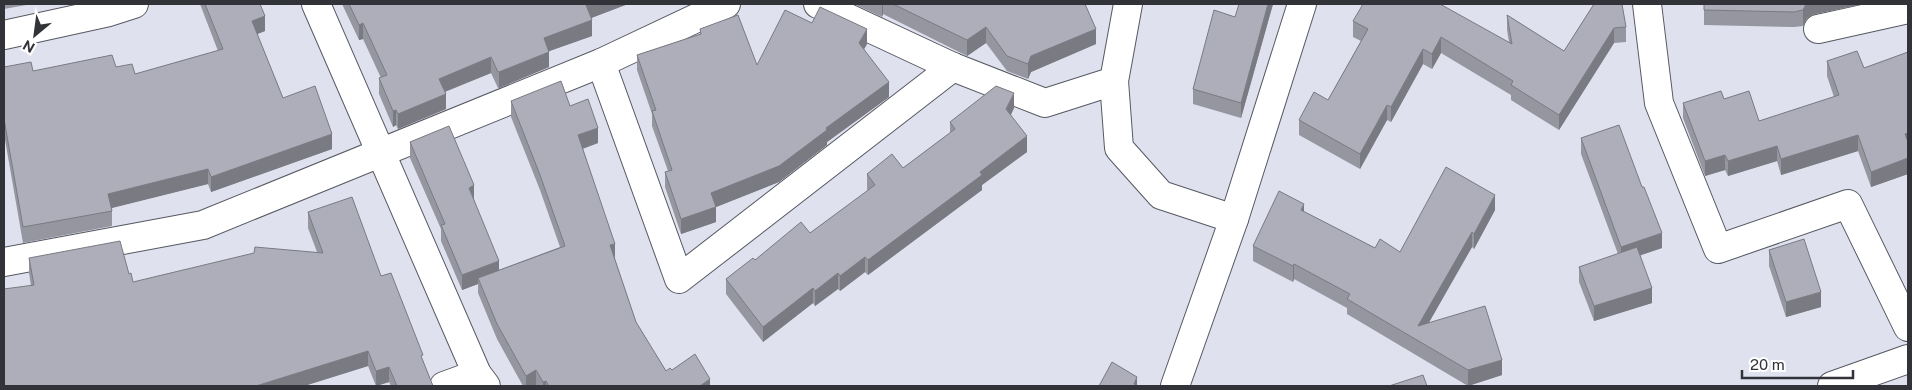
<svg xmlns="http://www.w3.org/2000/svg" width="1912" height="390" font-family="'Public Sans',sans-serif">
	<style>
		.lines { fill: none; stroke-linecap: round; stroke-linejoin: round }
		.street-casing { stroke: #565962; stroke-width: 30 }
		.street { stroke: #fff; stroke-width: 28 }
		.wall { fill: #9596a0 }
		.shaded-wall { fill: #797a82 }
		.building { fill: #adaeba; stroke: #797a82 }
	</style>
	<rect width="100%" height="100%" fill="#dfe2ee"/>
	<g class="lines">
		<g class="street-casing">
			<g id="street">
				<polyline points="316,4 477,374 486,386"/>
				<polyline points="818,4 953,67 1045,103 1114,81 1128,4"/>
				<polyline points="1647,4 1659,103 1718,249 1848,204 1908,327"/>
				<polyline points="1818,29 1908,9"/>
				<polyline points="4,35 109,12 134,4"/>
				<polyline points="601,63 679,279 953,67"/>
				<polyline points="1114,81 1119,148 1161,195 1234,219"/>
				<polyline points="4,262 203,225 601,63 726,4"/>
				<polyline points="444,386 477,374"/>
				<polyline points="1175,386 1234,219 1302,4"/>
				<polyline points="1832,386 1908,359"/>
			</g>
		</g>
		<use href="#street" class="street"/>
	</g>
	<g class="wall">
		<polygon points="4,4 32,4 4,9"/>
		<polygon points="200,4 260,4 265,31 257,34 283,98 332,149 211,192 208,184 111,208 112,211 112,226 23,243 4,134 4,67 33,71 116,67 135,74 218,51"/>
		<polygon points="342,4 628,4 591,18 592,36 549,51 549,67 499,88 498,88 491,73 445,92 446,109 398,129 396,125 393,127 379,94 379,78 381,78 363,39 359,40"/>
		<polygon points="854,4 1085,4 1096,44 1031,72 1028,79 1007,71 986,43 967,56 883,14 882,17"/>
		<polygon points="1273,4 1241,118 1193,104 1193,89 1235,17"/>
		<polygon points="1594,4 1626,27 1626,42 1614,43 1559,130 1511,100 1511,95 1441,53 1432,69 1423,64 1391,122 1387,120 1360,169 1299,135 1299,120 1328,100 1361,41 1353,37 1353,21 1509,42 1507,30 1507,15 1564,51"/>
		<polygon points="1704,4 1863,4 1815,14 1807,18 1803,26 1794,27 1704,25"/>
		<polygon points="812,23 867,44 864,49 889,97 827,142 827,145 779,182 716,207 716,222 681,234 665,187 665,172 668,171 652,126 652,114 637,70 637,55 700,34 700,29 757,65"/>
		<polygon points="1908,52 1908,174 1871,187 1858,151 1781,175 1777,161 1728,176 1725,170 1705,176 1683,118 1683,103 1724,99 1759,121 1834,97 1827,76 1827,61 1864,68"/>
		<polygon points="511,101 570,106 598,143 583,149 615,259 636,322 666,371 672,370 710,386 523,386 497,339 478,293 478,284 462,290 441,241 441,229 410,158 410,142 474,200 499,270 560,247 540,190 511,117"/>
		<polygon points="1014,108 1011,115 1027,152 982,185 982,190 868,275 865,272 840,291 838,289 815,306 813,303 763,342 726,294 726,279 755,260 810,233 868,191 867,189 867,174 903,168 950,133 950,122"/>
		<polygon points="1581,138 1662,248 1640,255 1652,303 1594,321 1579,282 1579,267 1618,254 1581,154"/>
		<polygon points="1495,210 1474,249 1472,247 1428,323 1502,375 1468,386 1347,314 1347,308 1294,279 1293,282 1253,261 1253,246 1304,212 1375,248 1400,252"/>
		<polygon points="308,212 381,276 423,361 433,386 391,386 389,382 376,386 368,366 304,386 4,386 31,286 29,273 29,258 133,282 317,252 308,228"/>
		<polygon points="1769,250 1821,307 1786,317 1769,266"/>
	</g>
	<g class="shaded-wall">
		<polygon points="589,4 628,4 586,20 586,5"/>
		<polygon points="882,4 883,4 883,14 882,17"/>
		<polygon points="1268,4 1273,4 1241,118 1241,103"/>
		<polygon points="1806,4 1863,4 1815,14 1807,18 1803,26 1803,10"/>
		<polygon points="265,16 265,31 252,36 252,21"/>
		<polygon points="592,20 592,36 544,53 544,38"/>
		<polygon points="363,23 363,39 359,40 359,25"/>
		<polygon points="986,27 986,43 967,56 967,40"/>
		<polygon points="1614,28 1614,43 1559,130 1559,115"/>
		<polygon points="867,29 867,44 859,58 859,43"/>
		<polygon points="1096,29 1096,44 1031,72 1028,79 1028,64 1031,56"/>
		<polygon points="1441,37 1441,53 1432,69 1432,54"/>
		<polygon points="1423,49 1423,64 1391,122 1391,107"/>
		<polygon points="549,52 549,67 499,88 499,72"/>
		<polygon points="491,57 491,73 439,94 439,79"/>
		<polygon points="889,82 889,97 827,142 827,145 779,182 711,209 711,193 826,128"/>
		<polygon points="1014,93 1014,108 1006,124 1006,109"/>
		<polygon points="446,94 446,109 398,129 398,114"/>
		<polygon points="1387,105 1387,120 1360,169 1360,154"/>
		<polygon points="396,110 396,125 393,127 393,111"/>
		<polygon points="598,128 598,143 578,150 578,135"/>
		<polygon points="1908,133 1908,148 1905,134"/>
		<polygon points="332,134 332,149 211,192 211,177"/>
		<polygon points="1858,135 1858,151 1781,175 1781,159"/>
		<polygon points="1027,136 1027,152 982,185 982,190 868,275 868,260 980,172"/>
		<polygon points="1777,146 1777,161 1728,176 1728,161"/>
		<polygon points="1725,155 1725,170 1705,176 1705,161"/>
		<polygon points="1908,158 1908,174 1871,187 1871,172"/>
		<polygon points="208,169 208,184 108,209 108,194"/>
		<polygon points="474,185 474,200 469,188"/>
		<polygon points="1495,195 1495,210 1474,249 1474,234"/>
		<polygon points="1304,204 1304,219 1301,210"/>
		<polygon points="716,207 716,222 681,234 681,219"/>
		<polygon points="1472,232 1472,247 1418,342 1418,326"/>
		<polygon points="1662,233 1662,248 1621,262 1621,247"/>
		<polygon points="615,244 615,259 610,245"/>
		<polygon points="865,257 865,272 840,291 840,276"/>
		<polygon points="499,261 499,276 478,278 478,284 462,290 462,275"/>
		<polygon points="1294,264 1294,279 1293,282 1293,266"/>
		<polygon points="838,273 838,289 815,306 815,291"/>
		<polygon points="813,288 813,303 763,342 763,327"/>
		<polygon points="1652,288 1652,303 1594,321 1594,306"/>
		<polygon points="1821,292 1821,307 1786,317 1786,302"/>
		<polygon points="368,351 368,366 304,386 256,386"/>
		<polygon points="1502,360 1502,375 1468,386 1468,370"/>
		<polygon points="389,367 389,382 376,386 376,371"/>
		<polygon points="536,370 536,386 526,386 526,376"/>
		<polygon points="1137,377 1137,386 1134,384"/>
		<polygon points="710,379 710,386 700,386"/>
		<polygon points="546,381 546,386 543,386 543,382"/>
	</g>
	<g class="building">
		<polygon points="205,4 260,4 265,16 252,21 283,98 315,86 332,134 211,177 208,169 108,194 112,211 23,227 4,119 4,67 31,62 33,71 112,55 116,67 132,64 135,74 223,49"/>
		<polygon points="349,4 589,4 586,5 592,20 544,38 549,52 499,72 498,72 491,57 439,79 446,94 398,114 396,110 393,111 379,78 387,75 363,23 359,25"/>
		<polygon points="893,4 1085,4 1096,29 1031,56 1028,64 1007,56 986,27 967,40"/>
		<polygon points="1239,4 1268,4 1241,103 1193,89 1214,10 1235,17"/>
		<polygon points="1363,4 1440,4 1512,44 1507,15 1564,51 1594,4 1622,4 1626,27 1614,28 1559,115 1511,85 1513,81 1441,37 1432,54 1423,49 1391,107 1387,105 1360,154 1299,120 1314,92 1328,100 1368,29 1353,21"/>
		<polygon points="1704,4 1806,4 1803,10 1794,12 1704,10"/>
		<polygon points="820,7 867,29 859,43 889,82 826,128 827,130 779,166 711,193 716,207 681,219 665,172 672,170 652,111 656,110 637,55 701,34 700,29 738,15 757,65 785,10 812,23"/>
		<polygon points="1857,51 1864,68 1908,52 1908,133 1905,134 1908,142 1908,158 1871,172 1858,135 1781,159 1777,146 1728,161 1725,155 1705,161 1683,103 1721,91 1724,99 1749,91 1759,121 1839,95 1827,61"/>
		<polygon points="561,81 570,106 588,99 598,128 578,135 615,244 610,245 636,322 666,371 670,368 672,370 695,354 710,379 700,386 549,386 546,381 543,382 536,370 526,376 497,324 478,278 565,246 540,175 511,101"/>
		<polygon points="996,86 1014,93 1006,109 1027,136 980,172 982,175 868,260 865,257 840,276 838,273 815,291 813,288 763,327 726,279 753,258 755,260 801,222 810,233 875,185 867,174 892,154 903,168 955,129 950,122"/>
		<polygon points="1619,125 1642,187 1644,187 1662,233 1621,247 1581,138"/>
		<polygon points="449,126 474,185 469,188 499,261 462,275 441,225 445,224 410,142"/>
		<polygon points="1446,167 1495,195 1474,234 1472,232 1418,326 1485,306 1502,360 1468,370 1347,299 1350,294 1294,264 1293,266 1253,246 1279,191 1304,204 1301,210 1375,248 1380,239 1400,252"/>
		<polygon points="352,197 381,276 391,273 423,355 421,356 433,386 397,386 389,367 376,371 368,351 256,386 4,386 4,289 34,285 29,258 120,241 129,274 131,273 133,282 254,253 255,247 323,253 308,212"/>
		<polygon points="1804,239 1821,292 1786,302 1769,250"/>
		<polygon points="1637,247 1652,288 1594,306 1579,267"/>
		<polygon points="1112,362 1137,377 1134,384 1139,386 1099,386"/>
		<polygon points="1423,375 1427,386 1389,386"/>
	</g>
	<rect width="1912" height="390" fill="none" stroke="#323338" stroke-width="10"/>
	<g transform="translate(35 35) rotate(209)" stroke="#ffffff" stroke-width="4" paint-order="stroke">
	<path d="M0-4L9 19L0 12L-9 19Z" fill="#323338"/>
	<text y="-8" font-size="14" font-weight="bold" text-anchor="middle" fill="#323338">N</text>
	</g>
	<path d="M1742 370v8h111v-8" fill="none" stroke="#323338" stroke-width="2.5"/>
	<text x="1750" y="370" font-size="15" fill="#323338" stroke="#ffffff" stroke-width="4" paint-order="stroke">20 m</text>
</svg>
